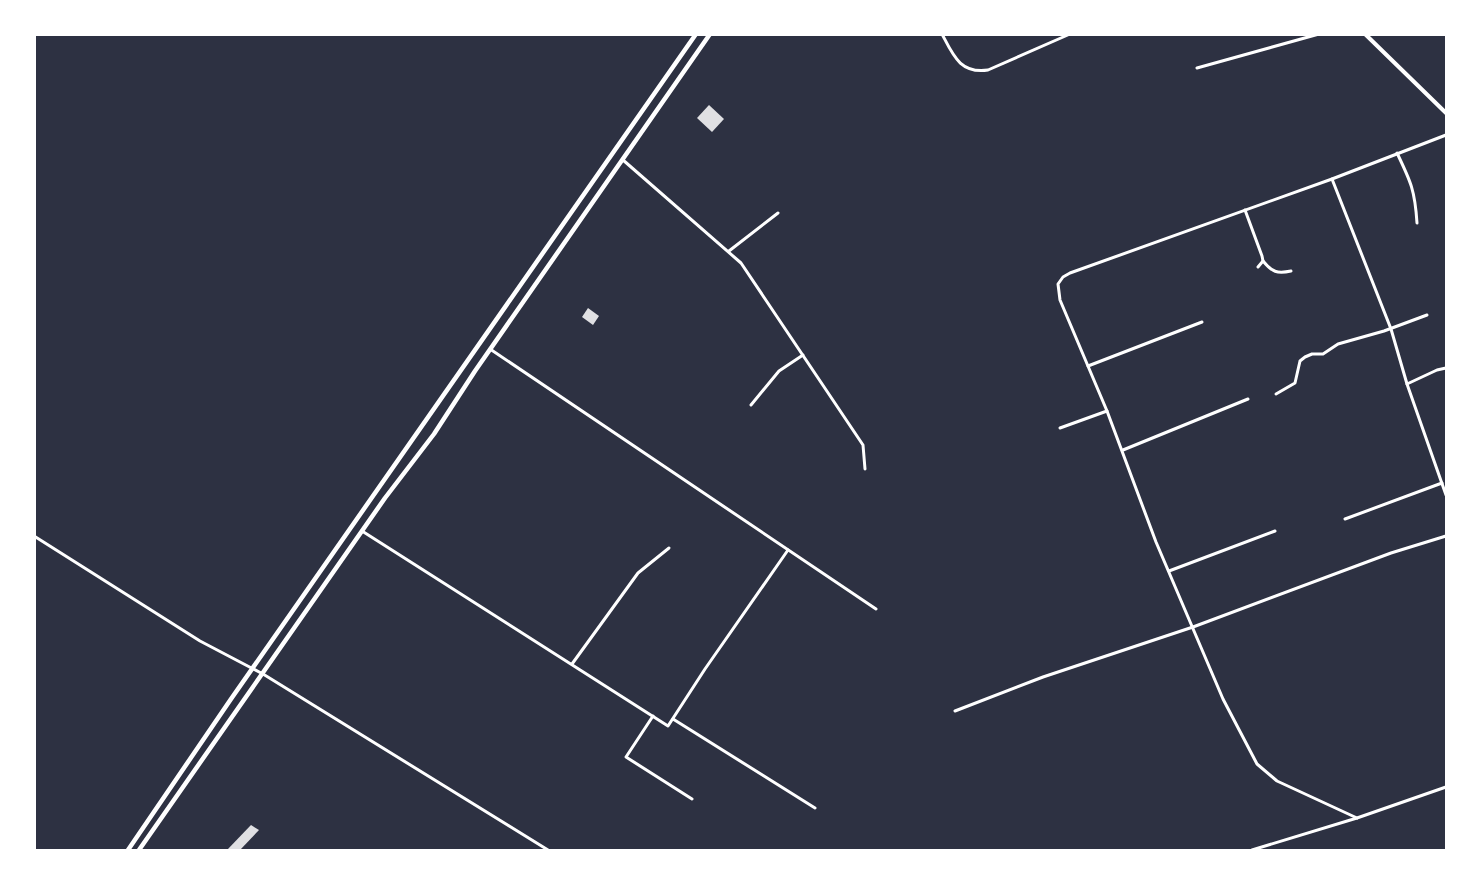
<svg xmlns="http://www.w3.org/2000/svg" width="1481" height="885" font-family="'PT Sans Narrow',sans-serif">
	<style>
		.building { fill: #e0e0e3 }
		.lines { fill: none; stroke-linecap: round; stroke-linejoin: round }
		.minor { stroke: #fff; stroke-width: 3 }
		.secondary { stroke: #fff; stroke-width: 4 }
		.trunk { stroke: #fff; stroke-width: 4.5 }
	</style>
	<rect width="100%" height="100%" fill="#2d3142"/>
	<g class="building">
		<polygon points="709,105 724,119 712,132 697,118"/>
		<polygon points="588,308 599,316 593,325 582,317"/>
		<polygon points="251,825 259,830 240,850 227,850"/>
	</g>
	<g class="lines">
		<g class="minor">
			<path d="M942,34C953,55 960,74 988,70L1070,34"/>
			<polyline points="1197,68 1319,34"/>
			<path d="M1397,153C1411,182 1415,191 1417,223"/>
			<polyline points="623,160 741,263 863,445 865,469"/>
			<polyline points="1332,179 1391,329 1407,384 1446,495"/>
			<polyline points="1245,210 1262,256 1263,261 1258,267"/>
			<polyline points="729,251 778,213"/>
			<path d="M1263,261C1272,272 1277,274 1291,271"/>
			<polyline points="490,349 876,609"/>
			<polyline points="1088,366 1202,322"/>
			<polyline points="1407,384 1437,370 1446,368"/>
			<polyline points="1276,394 1295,383 1300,361 1305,357 1312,354 1323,354 1338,344 1384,331 1427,315"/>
			<polyline points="751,405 779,371 803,355"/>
			<polyline points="1060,428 1107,411"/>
			<polyline points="1123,450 1248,399"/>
			<polyline points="1345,519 1442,483"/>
			<polyline points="362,531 668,726 705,669 788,550"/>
			<polyline points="34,536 200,641 263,674 548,850"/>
			<polyline points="1169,571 1275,531"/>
			<polyline points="572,664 638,573 669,548"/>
			<polyline points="955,711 1043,677 1193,627 1391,553 1446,536"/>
			<polyline points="653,716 626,757 692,799"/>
			<polyline points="673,719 815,808"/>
			<polyline points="1357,818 1277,781 1257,764 1223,699 1156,542 1107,411 1060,300 1058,284 1063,277 1070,273 1332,179 1446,135"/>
			<polyline points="1252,850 1357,818 1446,787"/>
		</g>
		<polyline class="secondary" points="1365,34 1446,113"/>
		<g class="trunk">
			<polyline points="128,850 231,699 696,34"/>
			<polyline points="139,850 385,498 434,434 475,371 710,34"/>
		</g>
	</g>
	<rect width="1481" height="885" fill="none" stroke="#ffffff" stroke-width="72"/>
</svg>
